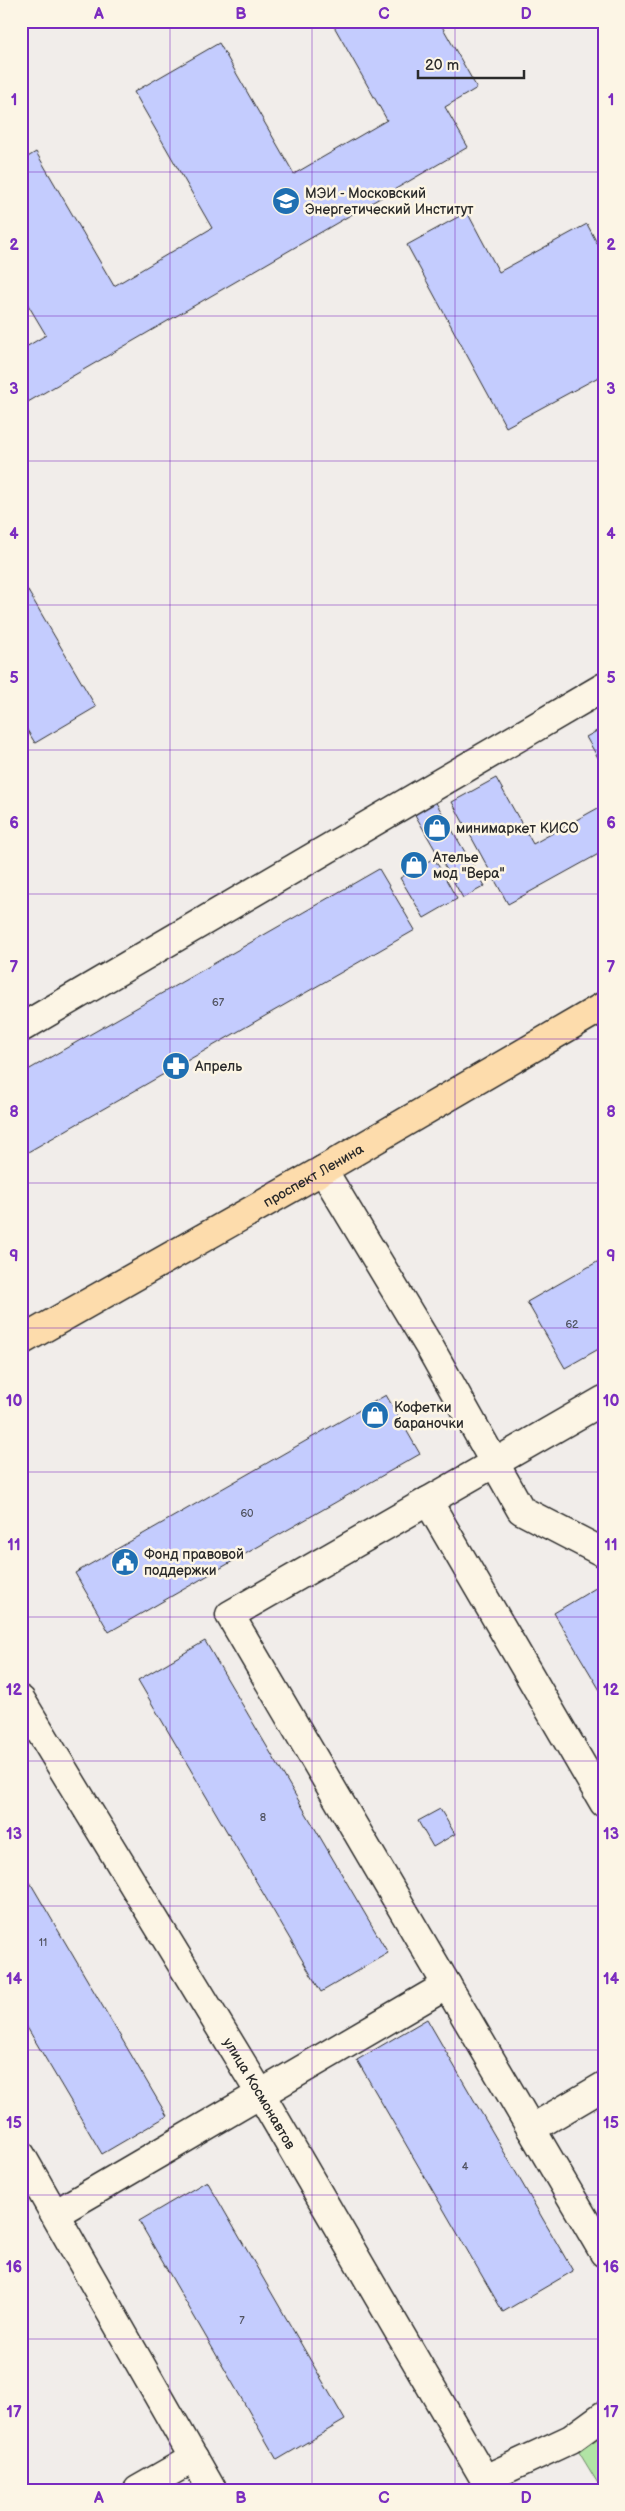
<svg xmlns="http://www.w3.org/2000/svg" width="625" height="2511" font-family="'Balsamiq Sans',sans-serif">
	<style>
		.green { fill: #b1e4a5; stroke: #6e8868 }
		.building { fill: #c4ccfe; stroke: #2b2b2b }
		.lines { fill: none; stroke-linecap: round; stroke-linejoin: round }
		.minor-casing { stroke: #2b2b2b; stroke-width: 31 }
		.major-casing { stroke: #2b2b2b; stroke-width: 31 }
		.minor { stroke: #fcf5e5; stroke-width: 28 }
		.major { stroke: #fddcac; stroke-width: 28 }
		.grid { fill: none; stroke: #7b2cbf; stroke-width: 1; stroke-opacity: 0.55 }
		.labels { text-anchor: middle; dominant-baseline: central; stroke-width: 5; stroke-linejoin: round; paint-order: stroke }
		.number-label { font-size: 11px; fill: #515360 }
		.poi-label { font-size: 14px; fill: #2b2b2b; stroke: #fcf5e5; text-anchor: start }
		.street-label { font-size: 14px; fill: #2b2b2b; stroke: #fcf5e5 }
		.neatline { fill: none; stroke: #7b2cbf; stroke-width: 2 }
		.grid-label { font-size: 16px; text-anchor: middle; font-weight: bold; fill: #7b2cbf }
	</style>
	<rect width="100%" height="100%" fill="#f1edea"/>
	<filter id="ink" filterUnits="userSpaceOnUse"><feTurbulence type="fractalNoise" baseFrequency=".02" numOctaves="2"/><feDisplacementMap in="SourceGraphic" scale="10" xChannelSelector="R" yChannelSelector="G"/><feConvolveMatrix kernelMatrix="1 2 1 2 8 2 1 2 1" color-interpolation-filters="sRGB"/></filter>
	<g filter="url(#ink)">
		<polygon class="green" points="604,2421 604,2490 602,2490 571,2439"/>
		<g class="building">
			<polygon points="331,21 439,21 477,88 445,107 468,147 21,406 21,350 46,335 21,293 21,161 36,152 114,286 212,228 134,92 219,43 294,174 387,120"/>
			<polygon points="467,212 499,272 587,224 604,256 604,374 506,427 407,245"/>
			<polygon points="21,579 96,707 35,743 21,720"/>
			<polygon points="604,727 604,768 586,737"/>
			<polygon points="496,778 533,844 598,808 604,817 604,851 508,904 452,802"/>
			<polygon points="435,801 485,886 463,898 414,813"/>
			<polygon points="434,858 457,899 424,918 400,878"/>
			<polygon points="379,869 415,930 21,1156 21,1074"/>
			<polygon points="604,1258 604,1346 565,1368 527,1302"/>
			<polygon points="386,1395 420,1454 109,1632 75,1573"/>
			<polygon points="604,1583 604,1697 554,1613"/>
			<polygon points="205,1641 388,1953 321,1992 138,1680"/>
			<polygon points="440,1809 455,1834 433,1847 418,1821"/>
			<polygon points="21,1867 167,2116 102,2154 21,2017"/>
			<polygon points="427,2019 573,2271 503,2312 357,2060"/>
			<polygon points="207,2181 345,2420 277,2460 139,2221"/>
		</g>
		<g class="lines">
			<g class="minor-casing">
				<g id="minor">
					<polyline points="21,1028 604,687"/>
					<polyline points="323,1170 429,1346 521,1510 604,1553"/>
					<polyline points="604,1400 230,1615 604,2253"/>
					<polyline points="428,1501 604,1803"/>
					<path id="s1" d="M21,1700L260,2093L491,2490"/>
					<polyline points="531,2129 604,2086"/>
					<polyline points="21,2155 212,2490"/>
					<polyline points="55,2214 447,1985"/>
					<polyline points="485,2479 571,2439 604,2415"/>
					<polyline points="138,2490 194,2458"/>
				</g>
			</g>
			<g class="major-casing">
				<g id="major">
					<path id="s2" d="M21,1341L323,1170L604,1006"/>
				</g>
			</g>
			<use href="#minor" class="minor"/>
			<use href="#major" class="major"/>
		</g>
	</g>
	<path class="grid" d="M170,21V2490M312,21V2490M455,21V2490M21,172H604M21,316H604M21,461H604M21,605H604M21,750H604M21,894H604M21,1039H604M21,1183H604M21,1328H604M21,1472H604M21,1617H604M21,1761H604M21,1906H604M21,2050H604M21,2195H604M21,2339H604"/>
	<defs>
		<g id="university-disc" transform="scale(1.4375)"><circle r="9.5" fill="#1f6fb2" stroke="#fcf5e5"/><path d="M0-5L7-2L0 1L-7-2ZM-4 1L0 2.5L4 1V4Q0 6-4 4Z" fill="#fff"/></g>
		<g id="shop-disc" transform="scale(1.4375)"><circle r="9.5" fill="#1f6fb2" stroke="#fcf5e5"/><path d="M-5-2.5h2.3a2.7 3.5 0 0 1 5.4 0H5L5.5 6h-11ZM-1.5-2.5h3a1.5 2.3 0 0 0-3 0Z" fill="#fff"/></g>
		<g id="pharmacy-disc" transform="scale(1.4375)"><circle r="9.5" fill="#1f6fb2" stroke="#fcf5e5"/><path d="M-2-6h4v4h4v4h-4v4h-4v-4h-4v-4h4Z" fill="#fff"/></g>
		<g id="civic-disc" transform="scale(1.4375)"><circle r="9.5" fill="#1f6fb2" stroke="#fcf5e5"/><path d="M-.6-6.5H3V-4.5H.6V-3L4-1V1h2V6H-6V1h2V-1L-.6-3ZM-1.2 2.5V6h2.4V2.5Z" fill="#fff"/></g>
	</defs>
	<g fill-rule="evenodd">
		<use href="#university-disc" x="286" y="201"/>
		<use href="#shop-disc" x="437" y="828"/>
		<use href="#shop-disc" x="414" y="865"/>
		<use href="#pharmacy-disc" x="176" y="1066"/>
		<use href="#shop-disc" x="375" y="1415"/>
		<use href="#civic-disc" x="125" y="1562"/>
	</g>
	<g class="labels">
		<g class="number-label">
			<text x="218" y="1002">67</text>
			<text x="572" y="1324">62</text>
			<text x="247" y="1513">60</text>
			<text x="263" y="1817">8</text>
			<text x="43" y="1942">11</text>
			<text x="465" y="2166">4</text>
			<text x="242" y="2320">7</text>
		</g>
		<g class="poi-label">
			<text x="305" y="193">МЭИ - Московский<tspan x="305" dy="16">Энергетический Институт</tspan></text>
			<text x="456" y="828">минимаркет КИСО</text>
			<text x="433" y="857">Ателье<tspan x="433" dy="16">мод "Вера"</tspan></text>
			<text x="195" y="1066">Апрель</text>
			<text x="394" y="1407">Кофетки<tspan x="394" dy="16">бараночки</tspan></text>
			<text x="144" y="1554">Фонд правовой<tspan x="144" dy="16">поддержки</tspan></text>
		</g>
		<g class="street-label">
			<text stroke="none"><textPath href="#s2" startOffset="336">проспект Ленина</textPath></text>
			<text stroke="none"><textPath href="#s1" startOffset="460">улица Космонавтов</textPath></text>
		</g>
	</g>
	<rect width="625" height="2511" fill="none" stroke="#fcf5e5" stroke-width="55"/>
	<path d="M418 70v8h106v-8" fill="none" stroke="#2b2b2b" stroke-width="2.5"/>
	<text x="425" y="70" font-size="15" fill="#2b2b2b" stroke="#fcf5e5" stroke-width="4" paint-order="stroke">20 m</text>
	<rect x="28" y="28" width="570" height="2456" class="neatline"/>
	<g class="grid-label">
		<text x="99" y="19">A</text>
		<text x="241" y="19">B</text>
		<text x="384" y="19">C</text>
		<text x="526" y="19">D</text>
		<text x="14" y="105">1</text>
		<text x="611" y="105">1</text>
		<text x="14" y="250">2</text>
		<text x="611" y="250">2</text>
		<text x="14" y="394">3</text>
		<text x="611" y="394">3</text>
		<text x="14" y="539">4</text>
		<text x="611" y="539">4</text>
		<text x="14" y="683">5</text>
		<text x="611" y="683">5</text>
		<text x="14" y="828">6</text>
		<text x="611" y="828">6</text>
		<text x="14" y="972">7</text>
		<text x="611" y="972">7</text>
		<text x="14" y="1117">8</text>
		<text x="611" y="1117">8</text>
		<text x="14" y="1261">9</text>
		<text x="611" y="1261">9</text>
		<text x="14" y="1406">10</text>
		<text x="611" y="1406">10</text>
		<text x="14" y="1550">11</text>
		<text x="611" y="1550">11</text>
		<text x="14" y="1695">12</text>
		<text x="611" y="1695">12</text>
		<text x="14" y="1839">13</text>
		<text x="611" y="1839">13</text>
		<text x="14" y="1984">14</text>
		<text x="611" y="1984">14</text>
		<text x="14" y="2128">15</text>
		<text x="611" y="2128">15</text>
		<text x="14" y="2272">16</text>
		<text x="611" y="2272">16</text>
		<text x="14" y="2417">17</text>
		<text x="611" y="2417">17</text>
		<text x="99" y="2503">A</text>
		<text x="241" y="2503">B</text>
		<text x="384" y="2503">C</text>
		<text x="526" y="2503">D</text>
	</g>
</svg>
